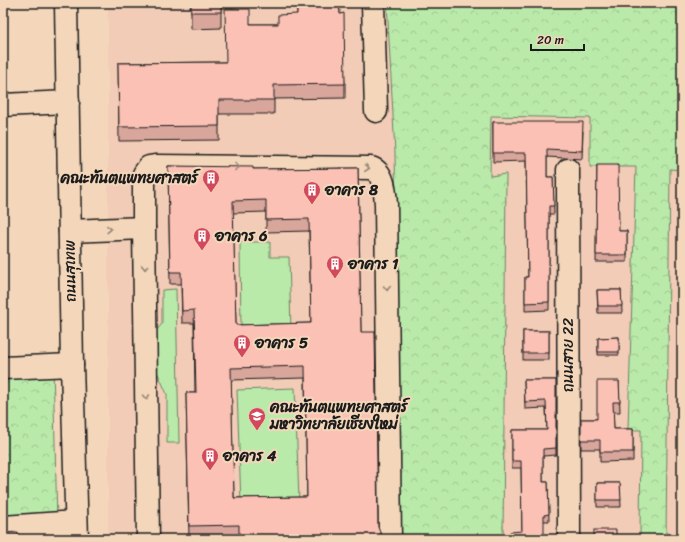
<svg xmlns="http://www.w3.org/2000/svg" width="685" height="542" font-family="Sriracha,'Playpen Sans Thai',sans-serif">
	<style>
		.built { fill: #f2ccb6 }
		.green { fill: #baeaaa; stroke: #6b8363 }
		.forest { fill: url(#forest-crowns); stroke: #6b8363 }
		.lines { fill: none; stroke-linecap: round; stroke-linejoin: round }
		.minor-casing { stroke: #1c1c1c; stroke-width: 25 }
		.major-casing { stroke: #1c1c1c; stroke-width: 25 }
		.minor { stroke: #f4d7bb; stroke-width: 22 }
		.major { stroke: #f4d7bb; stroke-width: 22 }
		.wall { fill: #d9a69c; stroke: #1c1c1c; fill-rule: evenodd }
		.building { fill: #fcc1b5; stroke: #1c1c1c; fill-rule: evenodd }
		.oneway { stroke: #938373 }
		.labels { text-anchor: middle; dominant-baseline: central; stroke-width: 4; stroke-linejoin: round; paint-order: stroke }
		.poi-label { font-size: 15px; font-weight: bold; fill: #1c1c1c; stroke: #f4d7bb; text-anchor: start }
		.street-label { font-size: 15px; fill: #1c1c1c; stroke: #f4d7bb }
	</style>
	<defs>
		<pattern id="forest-crowns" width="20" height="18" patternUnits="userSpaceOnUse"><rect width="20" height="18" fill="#baeaaa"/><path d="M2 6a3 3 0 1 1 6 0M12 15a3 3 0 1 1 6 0" fill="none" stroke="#9fc892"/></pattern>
	</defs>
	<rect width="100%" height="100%" fill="#f4d7bb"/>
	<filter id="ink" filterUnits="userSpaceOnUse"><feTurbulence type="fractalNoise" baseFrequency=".025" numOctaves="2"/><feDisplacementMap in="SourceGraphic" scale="8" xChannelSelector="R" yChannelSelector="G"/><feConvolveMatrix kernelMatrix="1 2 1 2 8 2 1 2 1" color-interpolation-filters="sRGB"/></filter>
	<g filter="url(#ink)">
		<rect class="built" x="108" y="3" width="574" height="536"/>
		<g class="green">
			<polygon points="240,242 270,242 270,257 289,257 291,331 241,332"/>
			<polygon points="176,289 179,443 167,443 167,394 154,365 154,333 162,324 162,290"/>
			<polygon points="295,388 299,502 241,504 237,390"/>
		</g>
		<g class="forest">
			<polygon points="387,3 682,3 682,170 670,169 666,539 640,539 641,430 628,430 636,167 590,167 590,118 491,116 490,176 506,174 503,539 401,539 395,153"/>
			<polygon points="53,366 57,522 3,526 3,368"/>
		</g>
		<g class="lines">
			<g class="minor-casing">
				<g id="minor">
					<polyline points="373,3 376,111"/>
					<polyline points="3,105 68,102"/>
					<polyline points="568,170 569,539"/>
					<polyline points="144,228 148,539"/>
					<path d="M70,231L144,228V174L149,167L155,166L371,168C384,172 385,192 386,204L390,539"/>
					<polyline points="3,368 72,365"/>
					<polyline points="3,527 76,522"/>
				</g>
			</g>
			<g class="major-casing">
				<polyline id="major" points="66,3 72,365 77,539"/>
			</g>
			<use href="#minor" class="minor"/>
			<use href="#major" class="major"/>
		</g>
		<g class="wall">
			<polygon points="191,3 221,3 221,28 191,29"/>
			<polygon points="297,3 339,3 340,14 345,84 345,98 274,99 274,114 219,114 219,140 119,141 118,63 226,62 250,24 278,24 297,14"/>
			<polygon points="493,122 583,131 582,159 547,157 547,177 553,177 554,214 549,214 549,310 525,311 525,277 528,277 526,161 493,162"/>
			<polygon points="597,165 619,231 627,231 627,262 596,262"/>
			<path d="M168,166L253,169L358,168L361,332L378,527L239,537L189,538L186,393H195L194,323H182L181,284H170ZM266,212V232L309,231L311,323L236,325L233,213ZM305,378L307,497L234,498L231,380Z"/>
			<polygon points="597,290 621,290 622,313 598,313"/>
			<rect x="523" y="331" width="26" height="29"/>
			<polygon points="619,337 619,355 598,355 598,338"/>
			<polygon points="524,380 556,380 556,455 543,456 543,482 548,482 549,521 544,521 522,531 521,468 512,468 512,430 547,430 546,408 525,409"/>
			<polygon points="619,381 620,412 613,412 614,429 633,429 633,461 600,462 600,449 581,449 581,419 597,419"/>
			<polygon points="597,483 620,483 621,507 597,507"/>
		</g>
		<g class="building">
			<rect x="191" y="3" width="30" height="9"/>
			<polygon points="297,3 339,3 340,14 344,13 345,84 274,85 274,100 219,100 219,126 119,127 118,63 226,62 225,9 250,9 250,24 278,24 278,15 297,14"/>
			<polygon points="493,122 583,122 582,151 547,149 547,177 553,177 554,206 549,206 549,302 525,303 525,277 528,277 526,153 493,153"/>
			<polygon points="597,165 618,165 619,231 627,231 627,255 596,255"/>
			<path d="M168,166L253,167V169L358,168L361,332H375L378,527L381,535V539H239V525L189,526L186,393H196L194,310L182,311L181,272H170ZM266,200V220L309,219L311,323L236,325L233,201ZM305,366L307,497L234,498L231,368Z"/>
			<polygon points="597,290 621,290 622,306 598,306"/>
			<rect x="523" y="331" width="26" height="22"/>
			<polygon points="619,337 619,352 598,352 598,338"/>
			<polygon points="524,380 556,380 556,448 543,449 543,482 548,482 549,514 544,515 544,539 510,539 510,532 522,531 521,461 512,461 512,430 547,430 546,401 525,402"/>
			<polygon points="597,381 619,381 620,402 613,402 614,429 633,429 633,452 600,452 600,440 581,440 581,419 597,419"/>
			<polygon points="597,483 620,483 621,500 597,500"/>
			<rect x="594" y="530" width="22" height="9"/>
			<polygon points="18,532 18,539 3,539 3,533"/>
		</g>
		<defs><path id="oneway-chevron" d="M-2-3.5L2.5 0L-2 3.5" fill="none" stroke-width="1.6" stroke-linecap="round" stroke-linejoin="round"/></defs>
		<g class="oneway">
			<use href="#oneway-chevron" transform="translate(237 167) rotate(1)"/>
			<use href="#oneway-chevron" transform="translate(367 168) rotate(5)"/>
			<use href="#oneway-chevron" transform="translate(109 229) rotate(-2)"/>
			<use href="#oneway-chevron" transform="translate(145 267) rotate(89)"/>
			<use href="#oneway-chevron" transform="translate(387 288) rotate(89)"/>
			<use href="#oneway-chevron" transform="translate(146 397) rotate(89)"/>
		</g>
	</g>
	<defs>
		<g id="building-pin" transform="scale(0.9)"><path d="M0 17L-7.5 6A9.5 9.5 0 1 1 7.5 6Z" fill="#d1495b" stroke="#f4d7bb"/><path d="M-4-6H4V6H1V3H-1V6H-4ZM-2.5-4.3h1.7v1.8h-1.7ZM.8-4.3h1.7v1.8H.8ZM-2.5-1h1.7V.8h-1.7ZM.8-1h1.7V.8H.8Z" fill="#fff"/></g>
		<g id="university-pin" transform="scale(0.9)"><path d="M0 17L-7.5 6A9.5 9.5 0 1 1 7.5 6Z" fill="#d1495b" stroke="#f4d7bb"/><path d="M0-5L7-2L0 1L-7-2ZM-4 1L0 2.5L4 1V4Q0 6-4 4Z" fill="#fff"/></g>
	</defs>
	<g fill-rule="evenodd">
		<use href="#building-pin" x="211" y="178"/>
		<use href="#building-pin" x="312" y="190"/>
		<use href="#building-pin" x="202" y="236"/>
		<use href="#building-pin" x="335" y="264"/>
		<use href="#building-pin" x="242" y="343"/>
		<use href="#university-pin" x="257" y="416"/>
		<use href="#building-pin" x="210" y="456"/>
	</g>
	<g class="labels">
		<g class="poi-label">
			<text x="198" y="178" text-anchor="end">คณะทันตแพทยศาสตร์</text>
			<text x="325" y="190">อาคาร 8</text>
			<text x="215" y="236">อาคาร 6</text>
			<text x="348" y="264">อาคาร 1</text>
			<text x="255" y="343">อาคาร 5</text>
			<text x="270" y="407">คณะทันตแพทยศาสตร์<tspan x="270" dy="17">มหาวิทยาลัยเชียงใหม่</tspan></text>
			<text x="223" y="456">อาคาร 4</text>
		</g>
		<g class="street-label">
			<text transform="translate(70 271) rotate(-91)">ถนนสุเทพ</text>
			<text transform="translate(568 355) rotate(-90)">ถนนสาย 22</text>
		</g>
	</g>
	<rect width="685" height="542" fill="none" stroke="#f4d7bb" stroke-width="16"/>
	<rect x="8" y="8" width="669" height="526" fill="none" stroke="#1c1c1c" stroke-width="1.5" filter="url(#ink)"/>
	<path d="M531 44v6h53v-6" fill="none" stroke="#1c1c1c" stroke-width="2"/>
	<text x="537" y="44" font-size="12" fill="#1c1c1c" stroke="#f4d7bb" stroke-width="3" paint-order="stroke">20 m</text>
</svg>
